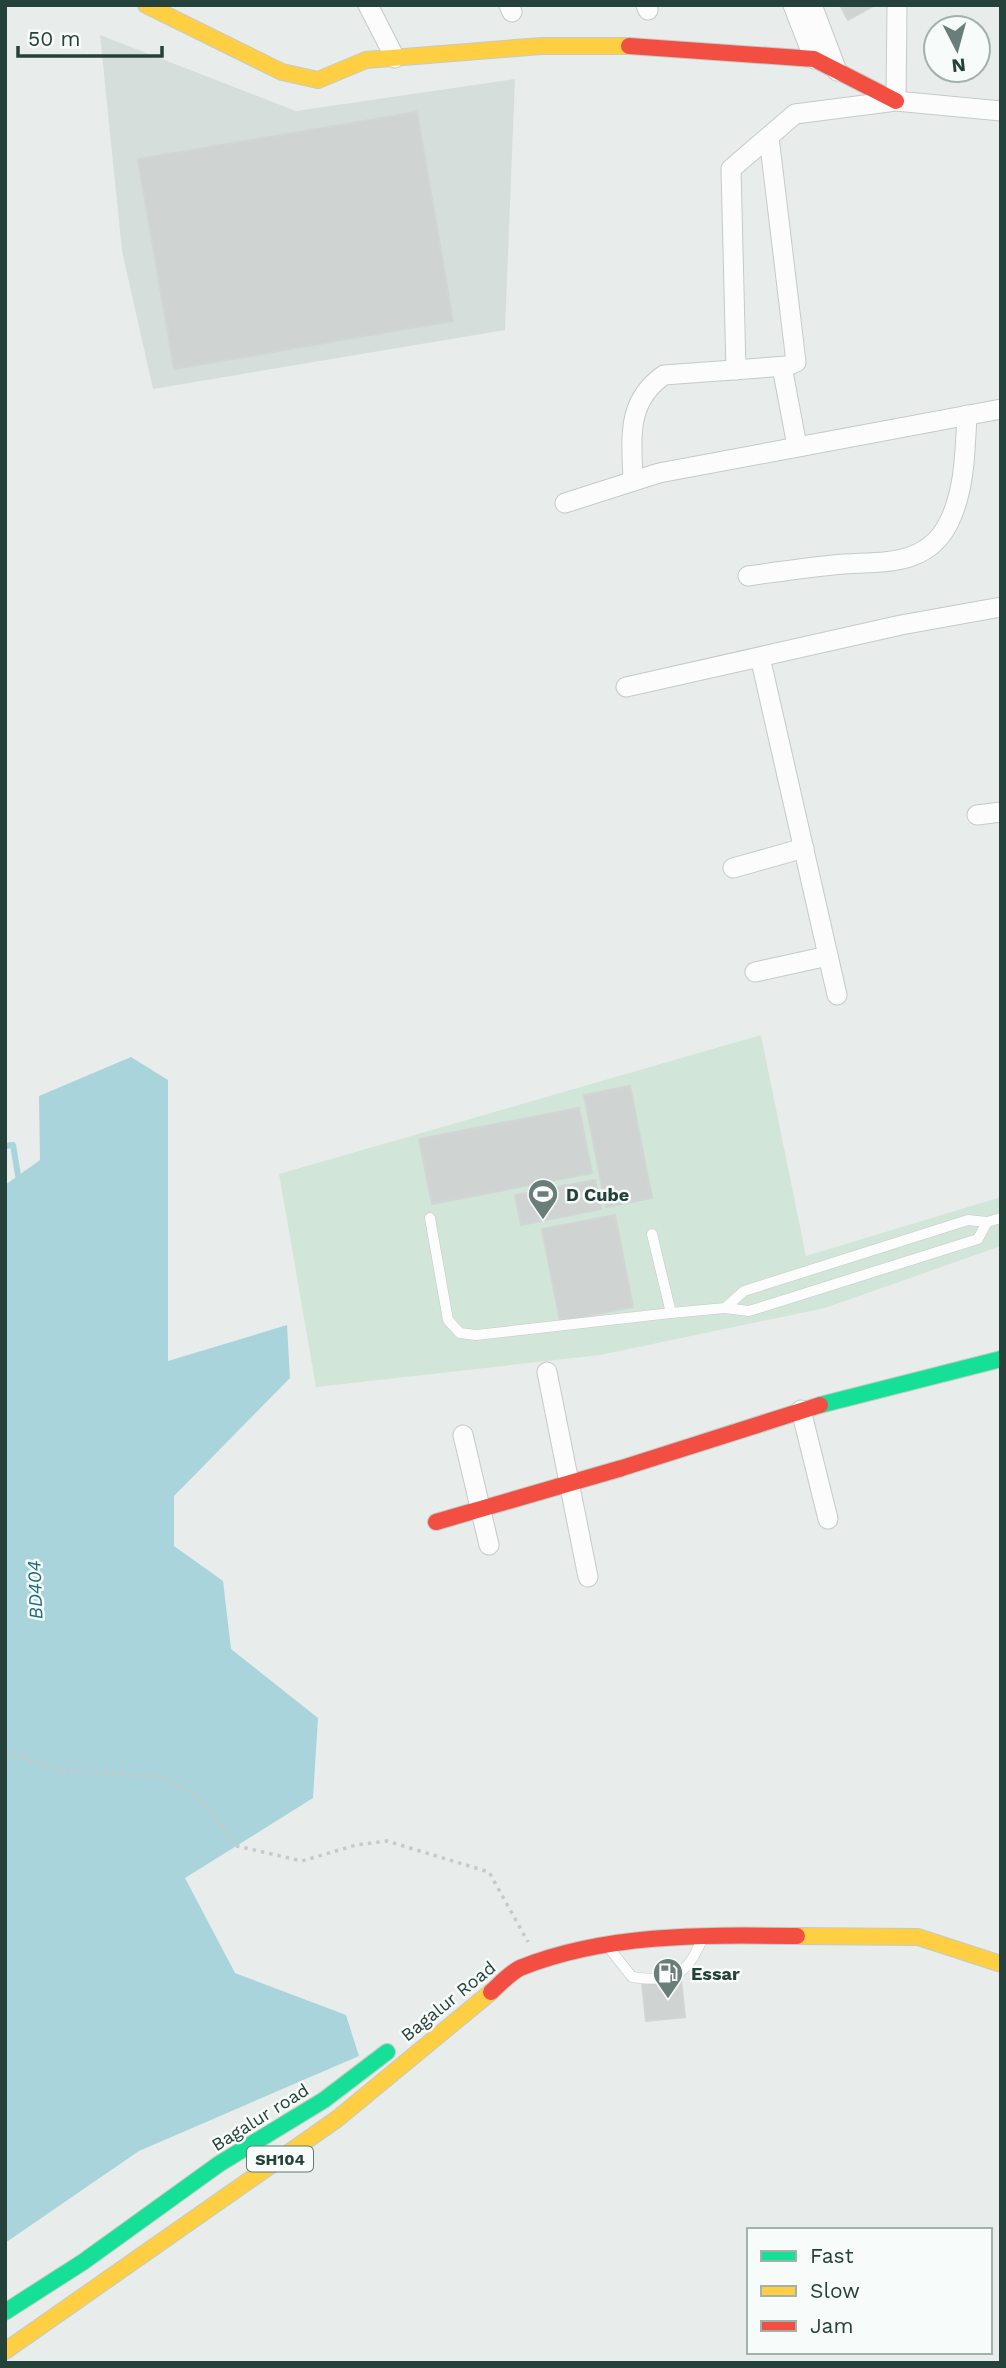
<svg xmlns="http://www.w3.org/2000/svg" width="1006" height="2368" font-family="'Work Sans',sans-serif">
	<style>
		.built { fill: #d6dedb }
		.green { fill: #d1e6d8 }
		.water { fill: #a9d4db }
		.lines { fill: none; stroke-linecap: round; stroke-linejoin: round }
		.stream { stroke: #a9d4db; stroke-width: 6 }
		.building { fill: #cfd4d2; stroke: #d1d6d4; stroke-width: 2 }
		.lane-casing { stroke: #c5cac8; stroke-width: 11 }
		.street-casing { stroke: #c5cac8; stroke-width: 21 }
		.fast-casing { stroke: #c3cbc8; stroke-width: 18 }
		.slow-casing { stroke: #c3cbc8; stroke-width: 18 }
		.jam-casing { stroke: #c3cbc8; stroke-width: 18 }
		.path { stroke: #c3ccca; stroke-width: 3.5; stroke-dasharray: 3.5 5; stroke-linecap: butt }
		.lane { stroke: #fcfcfc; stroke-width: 10 }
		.street { stroke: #fcfcfc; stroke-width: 19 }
		.fast { stroke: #16e098; stroke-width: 16 }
		.slow { stroke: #ffcf43; stroke-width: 16 }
		.jam { stroke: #f24e42; stroke-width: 16 }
		.labels { text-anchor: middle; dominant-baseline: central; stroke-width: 5; stroke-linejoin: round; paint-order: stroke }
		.shield { fill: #f7fbf9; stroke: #637a73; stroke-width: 2 }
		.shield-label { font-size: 16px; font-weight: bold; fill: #24423a }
		.poi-label { font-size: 18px; font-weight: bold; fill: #24423a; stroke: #f7fbf9; text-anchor: start }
		.street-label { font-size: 18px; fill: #24423a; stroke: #f7fbf9 }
		.water-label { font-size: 19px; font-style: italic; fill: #1c6f80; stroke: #f7fbf9 }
	</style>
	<rect width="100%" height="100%" fill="#e8edeb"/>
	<polygon class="built" points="100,35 296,111 515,79 505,330 153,389 122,251"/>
	<polygon class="green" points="761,1035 806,1256 1001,1197 1001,1246 825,1308 600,1355 316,1387 279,1174"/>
	<polygon class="water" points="131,1057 168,1080 168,1361 287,1325 290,1378 174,1496 174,1546 223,1581 231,1649 318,1718 313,1798 185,1878 235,1973 346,2015 359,2056 139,2151 5,2243 5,1185 40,1160 39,1096"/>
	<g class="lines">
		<polyline class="stream" points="5,1146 13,1145 19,1181"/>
	</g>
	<g class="building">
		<polygon points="840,5 875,5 848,20"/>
		<polygon points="417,112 453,321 174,369 138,159"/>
		<polygon points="630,1086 652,1198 606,1207 584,1095"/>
		<polygon points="579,1108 592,1173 432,1204 419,1139"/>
		<polygon points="595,1180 601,1209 521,1225 515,1195"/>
		<polygon points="615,1215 633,1307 560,1321 542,1229"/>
		<polygon points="681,1979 685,2017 646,2021 642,1983"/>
	</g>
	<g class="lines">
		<g class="lane-casing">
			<g id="lane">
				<polyline points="430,1218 448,1320 460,1333 476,1335 671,1313 725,1308 749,1311 978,1239 987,1222"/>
				<polyline points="652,1234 671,1313"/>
				<polyline points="725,1308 744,1291 968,1220 987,1222 1001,1218"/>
				<path d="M609,1948L632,1977C671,1983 687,1977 702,1939"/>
			</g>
		</g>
		<g class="street-casing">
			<g id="street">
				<polyline points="368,5 395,58"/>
				<polyline points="509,5 512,12"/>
				<polyline points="646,5 648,10"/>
				<polyline points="793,5 814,59"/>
				<polyline points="812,5 837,71"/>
				<polyline points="896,101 897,5"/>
				<polyline points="787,366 783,372 797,446"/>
				<polyline points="736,370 731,169 795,114 896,101 1001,111"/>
				<path d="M633,481C632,440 625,402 664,375L787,366L796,362L769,137"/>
				<polyline points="565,503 659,473 1001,409"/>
				<path d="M748,576C776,572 804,568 833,565C875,560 927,571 950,520C965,488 965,450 967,415"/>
				<polyline points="760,657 837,995"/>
				<polyline points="626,687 901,625 1001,607"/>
				<polyline points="977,815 1001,812"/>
				<polyline points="733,868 804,848"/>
				<polyline points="755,972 828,956"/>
				<polyline points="547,1372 588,1577"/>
				<polyline points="801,1410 828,1519"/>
				<polyline points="463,1435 489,1545"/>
			</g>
		</g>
		<g class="fast-casing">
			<g id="fast">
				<polyline points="820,1405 1001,1359"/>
				<polyline points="5,2312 83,2262 219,2164 324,2100 387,2052"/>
			</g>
		</g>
		<g class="slow-casing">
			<g id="slow">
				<polyline points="146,5 282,72 318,80 366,60 541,46 629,46"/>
				<polyline points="797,1936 918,1937 1001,1964"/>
				<polyline points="5,2351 337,2119 491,1992"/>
			</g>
		</g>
		<g class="jam-casing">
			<g id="jam">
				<polyline points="629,46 814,59 896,101"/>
				<polyline points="436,1522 622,1468 820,1405"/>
				<path d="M491,1992C500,1984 510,1973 520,1968C607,1933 705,1935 797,1936"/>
			</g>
		</g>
		<polyline class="path" points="5,1752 63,1771 163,1777 204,1801 237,1846 302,1861 356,1845 387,1841 489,1872 528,1942"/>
		<use href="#lane" class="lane"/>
		<use href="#street" class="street"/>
		<use href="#fast" class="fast"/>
		<use href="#slow" class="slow"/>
		<use href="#jam" class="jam"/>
	</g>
	<defs>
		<g id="stadium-pin" transform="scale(1.575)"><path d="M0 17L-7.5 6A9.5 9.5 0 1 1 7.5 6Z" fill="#697e78" stroke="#f7fbf9"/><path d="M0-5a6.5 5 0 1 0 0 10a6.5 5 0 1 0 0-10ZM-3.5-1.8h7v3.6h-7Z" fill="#fff"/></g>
		<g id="fuel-pin" transform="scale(1.575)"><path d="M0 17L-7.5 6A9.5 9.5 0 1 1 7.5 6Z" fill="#697e78" stroke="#f7fbf9"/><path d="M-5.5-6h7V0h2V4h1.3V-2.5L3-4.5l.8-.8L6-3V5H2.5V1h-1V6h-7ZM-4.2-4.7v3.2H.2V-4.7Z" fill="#fff"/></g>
	</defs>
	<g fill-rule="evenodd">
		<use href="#stadium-pin" x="543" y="1194"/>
		<use href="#fuel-pin" x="668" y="1973"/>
	</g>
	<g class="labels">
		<rect class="shield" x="247" y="2146.5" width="66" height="25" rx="5"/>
		<g class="shield-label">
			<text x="280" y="2159">SH104</text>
		</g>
		<g class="poi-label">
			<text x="566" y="1194">D Cube</text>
			<text x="691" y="1973">Essar</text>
		</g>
		<g class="street-label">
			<text transform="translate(448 2001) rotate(-39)">Bagalur Road</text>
			<text transform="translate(260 2117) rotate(-32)">Bagalur road</text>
		</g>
		<g class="water-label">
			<text transform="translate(35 1590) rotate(-92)">BD404</text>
		</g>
	</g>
	<rect width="1006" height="2368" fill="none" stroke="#24423a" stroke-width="14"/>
	<rect x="747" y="2228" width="245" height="126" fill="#f7fbf9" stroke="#a3b1ad" stroke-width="2"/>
	<rect x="761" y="2251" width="35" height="10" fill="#16e098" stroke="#a3b1ad" stroke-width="2"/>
	<text x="810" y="2263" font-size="21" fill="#24423a">Fast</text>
	<rect x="761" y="2286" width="35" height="10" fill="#ffcf43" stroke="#a3b1ad" stroke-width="2"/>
	<text x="810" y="2298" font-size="21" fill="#24423a">Slow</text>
	<rect x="761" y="2321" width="35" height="10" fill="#f24e42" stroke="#a3b1ad" stroke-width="2"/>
	<text x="810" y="2333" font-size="21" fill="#24423a">Jam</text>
	<g transform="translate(957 49) rotate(174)"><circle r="33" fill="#f7fbf9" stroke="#a3b1ad" stroke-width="2"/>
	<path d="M0-5L12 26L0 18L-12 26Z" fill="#697e78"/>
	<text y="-10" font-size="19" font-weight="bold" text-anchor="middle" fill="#24423a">N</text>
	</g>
	<path d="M18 46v10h144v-10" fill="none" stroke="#24423a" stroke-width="3.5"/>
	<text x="28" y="46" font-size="21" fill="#24423a" stroke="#f7fbf9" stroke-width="5" paint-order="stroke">50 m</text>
</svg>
